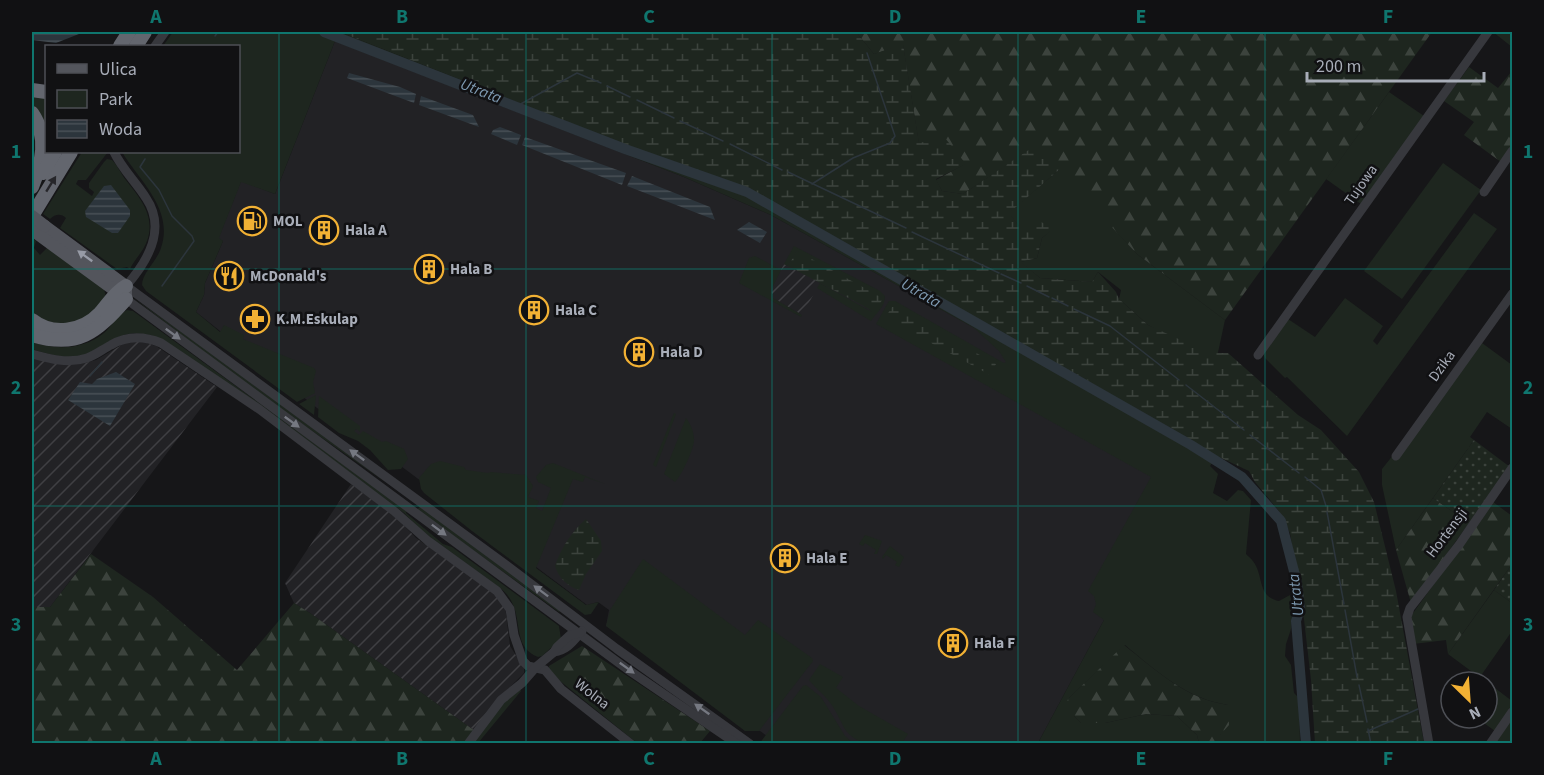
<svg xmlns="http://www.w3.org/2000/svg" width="1544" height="775" font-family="'Source Sans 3',sans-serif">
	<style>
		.built { fill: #222225 }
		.industrial { fill: url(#industrial-furrows) }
		.green { fill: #1e261f }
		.forest { fill: url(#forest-firs) }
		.wetland { fill: url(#wetland-marsh) }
		.garden { fill: url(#garden-dots) }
		.water { fill: url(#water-rules) }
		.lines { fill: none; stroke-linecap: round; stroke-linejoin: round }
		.stream { stroke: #2c353c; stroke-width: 1.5 }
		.river { stroke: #2c353c; stroke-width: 10 }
		.minor { stroke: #37383d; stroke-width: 9 }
		.major { stroke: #53555c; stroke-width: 12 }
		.highway { stroke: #63666e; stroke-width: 14 }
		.major-bridge { stroke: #53555c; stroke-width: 12 }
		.oneway { fill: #26262a }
		.oneway2 { fill: #979ba6 }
		.oneway3 { fill: #757881 }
		.grid { fill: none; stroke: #0f766e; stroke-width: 1.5; stroke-opacity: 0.55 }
		.labels { text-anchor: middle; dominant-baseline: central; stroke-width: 5; stroke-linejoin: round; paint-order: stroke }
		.street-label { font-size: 15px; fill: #a8adb8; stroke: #111113 }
		.poi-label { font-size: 15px; font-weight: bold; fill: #a8adb8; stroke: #111113; text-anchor: start }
		.water-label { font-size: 16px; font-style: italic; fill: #7f9bb3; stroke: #111113 }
		.neatline { fill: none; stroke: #0f766e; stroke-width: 2 }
		.grid-label { font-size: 20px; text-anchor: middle; font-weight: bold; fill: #0f766e }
	</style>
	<defs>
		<pattern id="industrial-furrows" width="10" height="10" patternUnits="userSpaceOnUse" patternTransform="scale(1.5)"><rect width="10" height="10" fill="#222225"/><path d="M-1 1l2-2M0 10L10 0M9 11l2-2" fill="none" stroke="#3f3f43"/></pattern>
		<pattern id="forest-firs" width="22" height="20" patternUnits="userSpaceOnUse" patternTransform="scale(1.5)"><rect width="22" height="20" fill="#1e261f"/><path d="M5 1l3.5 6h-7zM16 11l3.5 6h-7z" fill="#3c433d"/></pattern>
		<pattern id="wetland-marsh" width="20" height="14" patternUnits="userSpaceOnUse" patternTransform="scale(1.5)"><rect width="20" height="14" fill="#1e261f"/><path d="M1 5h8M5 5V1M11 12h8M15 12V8" fill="none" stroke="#3c433d"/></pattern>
		<pattern id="garden-dots" width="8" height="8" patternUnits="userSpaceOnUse" patternTransform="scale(1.5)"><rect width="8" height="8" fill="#1e261f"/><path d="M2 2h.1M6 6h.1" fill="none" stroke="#3c433d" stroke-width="1.8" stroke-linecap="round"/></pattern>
		<pattern id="water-rules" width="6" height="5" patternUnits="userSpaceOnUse" patternTransform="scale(1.5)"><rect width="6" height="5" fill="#2c353c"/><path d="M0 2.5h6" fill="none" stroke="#485056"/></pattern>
	</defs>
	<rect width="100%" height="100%" fill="#161618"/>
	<polygon class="built" points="335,41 684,177 771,215 1025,356 1192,456 1038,743 777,743 760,731 745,731 710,695 606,626 609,610 598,602 587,605 362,437 336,423 196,312 204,295 205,283 223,241 218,239 241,181 275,194"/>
	<g class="industrial">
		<polygon points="784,264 820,283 802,315 773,298 771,290"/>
		<polygon points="140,341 156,346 217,387 50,607 32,607 32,358 67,365 85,363 96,360 125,343"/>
		<polygon points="351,484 396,517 416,538 498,596 505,606 510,646 524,668 524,673 500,697 475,731 310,613 294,603 285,583"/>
	</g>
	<g class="green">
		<path d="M173,32H340L658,158L743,189L794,215L1003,336L1083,378L1217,456L1210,466L1218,474L1213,493L1227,501L1238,490L1243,491L1251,500L1246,554C1249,557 1254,561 1256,566C1263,580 1259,597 1279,601L1290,595L1293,610L1291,629L1286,644L1285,656L1291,665L1294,693L1299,698L1300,743H1220V735L1228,705C1187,699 1156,671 1125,645L1069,698L1074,716L1081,723H1105L1146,714L1177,716L1197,735L1199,743H1038L1104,620L1093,612L1096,604L1094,596L1088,591L1151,477L876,324L889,301H895L1002,362L1004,363L1006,362L999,351L974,328L771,215L684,177L335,41L275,194L241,182L219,238L223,241L205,283L204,295L196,312L220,332L224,325L244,335L243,339L314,368L316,371L313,382L315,393L297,402L146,291L142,285C142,273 157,261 161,248C174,209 140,182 122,152H238V46H163Z"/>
		<polygon points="1493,32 1512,32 1512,47"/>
		<polygon points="1389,92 1424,116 1361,204 1326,179"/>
		<polygon points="32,95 46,97 46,147 32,110"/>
		<path d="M82,152H108L86,180H78L76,184L92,196L94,192L89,188V183L104,162L107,159L112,160C117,165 121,173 125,179C140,198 156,216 147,241C143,252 134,260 130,269L127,267L117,269L60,228L66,218C61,213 55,214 50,219L43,214Z"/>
		<polygon points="1443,163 1481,190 1402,299 1364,271"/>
		<polygon points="1060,169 1137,254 1225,320 1216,362 1148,325 1119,299 1121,290 1098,272 1092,282 1040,278 1020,262 1037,258 1042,238 1052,229 1019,226 1008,213"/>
		<polygon points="1474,213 1497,229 1347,436 1287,377 1285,378 1265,358 1263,353 1288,319 1315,337 1345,298 1383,326 1373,341 1377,345"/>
		<polygon points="32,238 36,241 34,248 40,255 48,247 104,289 106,297 98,310 70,327 32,317"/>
		<path d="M794,246L880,291L885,296C885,307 877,312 871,321L817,288L820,283L872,312L797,251L788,266L784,264Z"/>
		<polygon points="755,256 781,270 771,290 773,298 802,315 801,317 739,283 749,258"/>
		<polygon points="132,297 203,347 391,486 252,389"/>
		<path d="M127,310L133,311L407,511L406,513L443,544L452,547L559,626L561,639L542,656L538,657C515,648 521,626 514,607C511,599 507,593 500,588L422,531L404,513L265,410L153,336C116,326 114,347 83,355C65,360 48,354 32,349V342C56,350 83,350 104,333C112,326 117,315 127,310Z"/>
		<polygon points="1482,343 1512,365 1512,429 1487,412 1470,437 1474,440 1396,550 1382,485 1382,469"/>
		<polygon points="316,395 314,415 299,404"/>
		<polygon points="319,396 360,426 360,432 357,429 354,431 359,435 363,431 382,442 386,441 404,449 408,459 401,469 388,470 370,450 358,441 339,433 318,417"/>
		<polygon points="674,413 676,414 656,467 653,465"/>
		<path d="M686,418C691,424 694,433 694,439C695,447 681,477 675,482L664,474Z"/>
		<polygon points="440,461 464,467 466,470 488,473 491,472 526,475 533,486 528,497 539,501 536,508 542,511 551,488 538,482 536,477 546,465 553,463 605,484 585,477 583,482 573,479 536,568 586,605 599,602 591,614 585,615 472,531 424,493 421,489 419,478 431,464"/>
		<polygon points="420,506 561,610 559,612 417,510"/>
		<polygon points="865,535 882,541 877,554 874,554 876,550 865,543 863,546 859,544"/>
		<polygon points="890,546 904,557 899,567 895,565 897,562 886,555 883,559 882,557"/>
		<polygon points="643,559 745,635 758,620 812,658 813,661 759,731 745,731 606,626 610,610"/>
		<polygon points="1494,590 1512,603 1512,631 1480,677 1487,682 1476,682 1479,677 1448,654"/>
		<path d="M820,664L843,677L836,688L859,706L908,734L902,743C883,744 857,748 845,729C840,721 837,712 831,704C825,695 816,689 809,680Z"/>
		<polygon points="1487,682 1512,701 1512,707 1495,731 1477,718 1487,718"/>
		<polygon points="806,685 821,697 845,736 854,744 759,744 803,686"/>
		<polygon points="1512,719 1512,743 1495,743"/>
	</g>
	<g class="forest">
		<polygon points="856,32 1432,32 1225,320 1137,254 1036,146 963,194 942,191 936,180 965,164 919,144 903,45 874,54"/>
		<polygon points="1469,67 1498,88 1512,71 1512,146 1501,162 1464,135 1474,122 1444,101"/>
		<polygon points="1433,498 1469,523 1411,603 1396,550"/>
		<polygon points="1493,502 1512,516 1512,564 1448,654 1446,640 1413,644 1411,616"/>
		<polygon points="91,554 153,597 237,670 294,603 310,613 475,731 466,744 32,744 32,607 50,607"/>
		<path d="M1124,645C1157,671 1186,699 1228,705L1229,725L1220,735V743H1199L1197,735L1177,716L1146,714L1105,723H1081L1074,716L1068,718L1061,715V709L1069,698Z"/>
		<polygon points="582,646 710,731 700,743 637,743 549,672 549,666"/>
		<polygon points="520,689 521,691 478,743 471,744 496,710"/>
	</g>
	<g class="wetland">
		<polygon points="340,32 856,32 874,54 903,44 919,143 945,138 966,164 936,179 942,191 963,194 1036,145 1060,169 1009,213 1019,226 1038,220 1053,229 1042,238 1037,258 1021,262 1040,278 1092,282 1098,272 1116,292 1119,299 1148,325 1209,353 1228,353 1298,415 1321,430 1359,472 1374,502 1396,591 1424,743 1315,743 1311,680 1304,619 1290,533 1279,511 1255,482 1249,471 1217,456 1083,378 1003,336 794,215 743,189 658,158"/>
		<polygon points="797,251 881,297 882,300 875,312 788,266"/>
		<polygon points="892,307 894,307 996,364 990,375 885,318"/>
		<path d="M586,519L601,541L602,551L586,574L579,590C568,587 558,577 555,566C561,548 572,531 586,519Z"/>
	</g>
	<g class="garden">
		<polygon points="1474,440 1510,467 1469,523 1433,498"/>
		<polygon points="1512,564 1512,603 1494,590"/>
	</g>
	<g class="water">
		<polygon points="32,32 84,32 56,43 32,40"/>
		<polygon points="349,73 400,87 416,94 414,103 347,78"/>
		<polygon points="421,96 473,115 479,127 419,105"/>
		<polygon points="500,127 521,135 517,145 491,134 493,130"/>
		<polygon points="525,137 626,173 622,185 522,145"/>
		<polygon points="632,176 710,207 715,220 627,186"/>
		<polygon points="111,185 130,210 130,216 118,233 112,233 86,217 85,211 104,186"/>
		<polygon points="749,222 767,232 760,243 737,230"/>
		<polygon points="116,372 135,384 110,426 68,400 80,382 92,384 97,379"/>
	</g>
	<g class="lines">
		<g class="stream">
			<polyline points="215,36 218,32"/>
			<polyline points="607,86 630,97"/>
			<polyline points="637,100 674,118"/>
			<polyline points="517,106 577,73 601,83"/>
			<polyline points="680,121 723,141"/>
			<polyline points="730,144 782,170"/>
			<polyline points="145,159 140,167 159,190 172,216 192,236 194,241 162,286"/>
			<polyline points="788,172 906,228"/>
			<polyline points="812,184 853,158 890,143 895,136 867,53"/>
			<polyline points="912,232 999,273"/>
			<polyline points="1001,274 1021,283"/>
			<polyline points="1027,286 1049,297"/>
			<polyline points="1052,298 1068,306"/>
			<polyline points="1074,309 1110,326 1179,380"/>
			<polyline points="90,376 102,362"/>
			<polyline points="1186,385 1244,430"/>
			<polyline points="1250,435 1299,473"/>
			<polyline points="1305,477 1321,490 1326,506"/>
			<polyline points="1327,512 1344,604"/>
			<polyline points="1345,610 1357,677"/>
			<polyline points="1359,685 1367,722"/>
			<polyline points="1368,729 1371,744"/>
			<polyline points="1368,731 1418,709"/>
		</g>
		<polyline class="river" points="324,32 625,149 747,192 1191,445 1242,477 1281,521 1297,583 1300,609 1296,621 1306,744"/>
		<g class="minor">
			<polyline points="155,46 165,32"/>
			<path d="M114,152C122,169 136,182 146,198C167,229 148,261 126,286L506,565L617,649L750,744"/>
			<polyline points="1484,192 1512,151"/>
			<polyline points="126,299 627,669 737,744"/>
			<path d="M32,354C50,359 68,364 87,358C96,355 103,349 111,345C128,335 144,336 161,343L259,409L394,511L428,541L497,591L510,609L514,635L523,661L528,666L545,670L561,689L631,744"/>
			<polyline points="1258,355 1488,32"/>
			<polyline points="1396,456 1512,294"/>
			<path d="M554,652C568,650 574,640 582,631"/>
			<polyline points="468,744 501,700 522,683 536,667 554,652 557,647 570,635 580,633"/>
			<polyline points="1429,744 1407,617 1410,608 1459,545 1512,468"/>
			<polyline points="1490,744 1512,712"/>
		</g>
		<g class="major">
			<polyline points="45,226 126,286 126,295"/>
			<polyline points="32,230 125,298"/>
		</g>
		<g class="highway">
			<polyline points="120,46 129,32"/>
			<polyline points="136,46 145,32"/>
			<polyline points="32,90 46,92"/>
			<path d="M32,113C49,138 42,162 32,187"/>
			<polyline points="43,173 55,152"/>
			<polyline points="32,216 71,152"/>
			<path d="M32,320C52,336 82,332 100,313C109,303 114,293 126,286"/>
			<path d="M32,335C78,349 96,333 126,299"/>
		</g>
		<polyline class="major-bridge" points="32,216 45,226"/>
	</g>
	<defs><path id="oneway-solid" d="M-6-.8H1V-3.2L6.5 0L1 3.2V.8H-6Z" transform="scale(1.5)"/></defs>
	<use class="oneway" href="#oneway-solid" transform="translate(51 184) rotate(-58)"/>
	<use class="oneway2" href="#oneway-solid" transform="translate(85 256) rotate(-144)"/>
	<g class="oneway3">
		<use href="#oneway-solid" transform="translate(173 334) rotate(36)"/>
		<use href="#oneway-solid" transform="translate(292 422) rotate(36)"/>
		<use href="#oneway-solid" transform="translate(357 455) rotate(-144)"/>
		<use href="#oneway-solid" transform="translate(439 530) rotate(37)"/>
		<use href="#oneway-solid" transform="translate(541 591) rotate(-143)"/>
		<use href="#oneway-solid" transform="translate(627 668) rotate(36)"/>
		<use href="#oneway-solid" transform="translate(702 709) rotate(-145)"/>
	</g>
	<path class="grid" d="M279,32V744M526,32V744M772,32V744M1018,32V744M1265,32V744M32,269H1512M32,506H1512"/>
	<defs>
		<g id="fuel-ring" transform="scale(1.5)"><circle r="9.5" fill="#111113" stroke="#f2b134" stroke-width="1.5"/><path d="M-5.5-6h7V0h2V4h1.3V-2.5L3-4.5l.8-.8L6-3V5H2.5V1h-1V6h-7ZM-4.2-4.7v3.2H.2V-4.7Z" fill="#f2b134"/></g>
		<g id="building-ring" transform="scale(1.5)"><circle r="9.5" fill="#111113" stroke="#f2b134" stroke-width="1.5"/><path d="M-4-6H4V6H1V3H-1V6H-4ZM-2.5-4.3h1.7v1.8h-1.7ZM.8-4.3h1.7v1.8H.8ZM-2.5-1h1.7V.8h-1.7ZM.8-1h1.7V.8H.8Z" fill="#f2b134"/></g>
		<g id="restaurant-ring" transform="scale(1.5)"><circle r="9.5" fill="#111113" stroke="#f2b134" stroke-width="1.5"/><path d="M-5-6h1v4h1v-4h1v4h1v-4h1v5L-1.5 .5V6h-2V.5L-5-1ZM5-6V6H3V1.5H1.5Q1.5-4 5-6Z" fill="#f2b134"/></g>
		<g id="pharmacy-ring" transform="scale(1.5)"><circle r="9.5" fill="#111113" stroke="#f2b134" stroke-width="1.5"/><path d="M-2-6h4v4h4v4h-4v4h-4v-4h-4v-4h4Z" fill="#f2b134"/></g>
	</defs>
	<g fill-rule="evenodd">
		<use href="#fuel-ring" x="252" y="221"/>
		<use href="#building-ring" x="324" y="230"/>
		<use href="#building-ring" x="429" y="269"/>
		<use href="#restaurant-ring" x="229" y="276"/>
		<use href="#building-ring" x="534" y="310"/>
		<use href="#pharmacy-ring" x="255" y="319"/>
		<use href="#building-ring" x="639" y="352"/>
		<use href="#building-ring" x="785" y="558"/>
		<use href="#building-ring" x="953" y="643"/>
	</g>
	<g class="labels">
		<g class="street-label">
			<text transform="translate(1361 185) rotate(-55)">Tujowa</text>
			<text transform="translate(1442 366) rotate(-54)">Dzika</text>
			<text transform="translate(1447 533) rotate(-53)">Hortensji</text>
			<text transform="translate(592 694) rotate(38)">Wolna</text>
		</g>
		<g class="poi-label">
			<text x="273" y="221">MOL</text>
			<text x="345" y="230">Hala A</text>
			<text x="450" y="269">Hala B</text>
			<text x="250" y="276">McDonald's</text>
			<text x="555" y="310">Hala C</text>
			<text x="276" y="319">K.M.Eskulap</text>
			<text x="660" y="352">Hala D</text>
			<text x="806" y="558">Hala E</text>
			<text x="974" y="643">Hala F</text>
		</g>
		<g class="water-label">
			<text transform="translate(481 91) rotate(21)">Utrata</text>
			<text transform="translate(921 293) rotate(30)">Utrata</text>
			<text transform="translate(1296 595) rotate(-97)">Utrata</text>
		</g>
	</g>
	<rect width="1544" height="775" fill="none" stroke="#111113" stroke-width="66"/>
	<rect x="45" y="45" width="195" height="108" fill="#111113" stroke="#4d4f55" stroke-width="1.5"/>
	<rect x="57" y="64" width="30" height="9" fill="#53555c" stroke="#4d4f55" stroke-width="1.5"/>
	<text x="99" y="75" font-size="18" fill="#a8adb8">Ulica</text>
	<rect x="57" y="90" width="30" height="18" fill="#1e261f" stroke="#4d4f55" stroke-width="1.5"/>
	<text x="99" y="105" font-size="18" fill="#a8adb8">Park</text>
	<rect x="57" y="120" width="30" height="18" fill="url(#water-rules)" stroke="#4d4f55" stroke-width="1.5"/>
	<text x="99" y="135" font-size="18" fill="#a8adb8">Woda</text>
	<g transform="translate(1469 700) rotate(155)"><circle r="28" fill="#111113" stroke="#4d4f55" stroke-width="1.5"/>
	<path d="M0-4.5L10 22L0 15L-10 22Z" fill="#f2b134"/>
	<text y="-9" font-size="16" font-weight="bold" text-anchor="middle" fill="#a8adb8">N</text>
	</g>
	<path d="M1307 72v9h177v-9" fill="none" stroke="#a8adb8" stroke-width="3"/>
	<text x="1316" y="72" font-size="18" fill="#a8adb8" stroke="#111113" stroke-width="4.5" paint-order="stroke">200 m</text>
	<rect x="33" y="33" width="1478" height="709" class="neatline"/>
	<g class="grid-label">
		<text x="156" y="23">A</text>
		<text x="402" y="23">B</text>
		<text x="649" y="23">C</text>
		<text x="895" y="23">D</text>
		<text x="1141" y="23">E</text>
		<text x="1388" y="23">F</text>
		<text x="16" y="158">1</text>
		<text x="1528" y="158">1</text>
		<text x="16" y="394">2</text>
		<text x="1528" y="394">2</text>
		<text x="16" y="631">3</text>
		<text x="1528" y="631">3</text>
		<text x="156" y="765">A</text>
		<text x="402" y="765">B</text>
		<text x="649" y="765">C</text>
		<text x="895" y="765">D</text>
		<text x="1141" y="765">E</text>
		<text x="1388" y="765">F</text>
	</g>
</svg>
